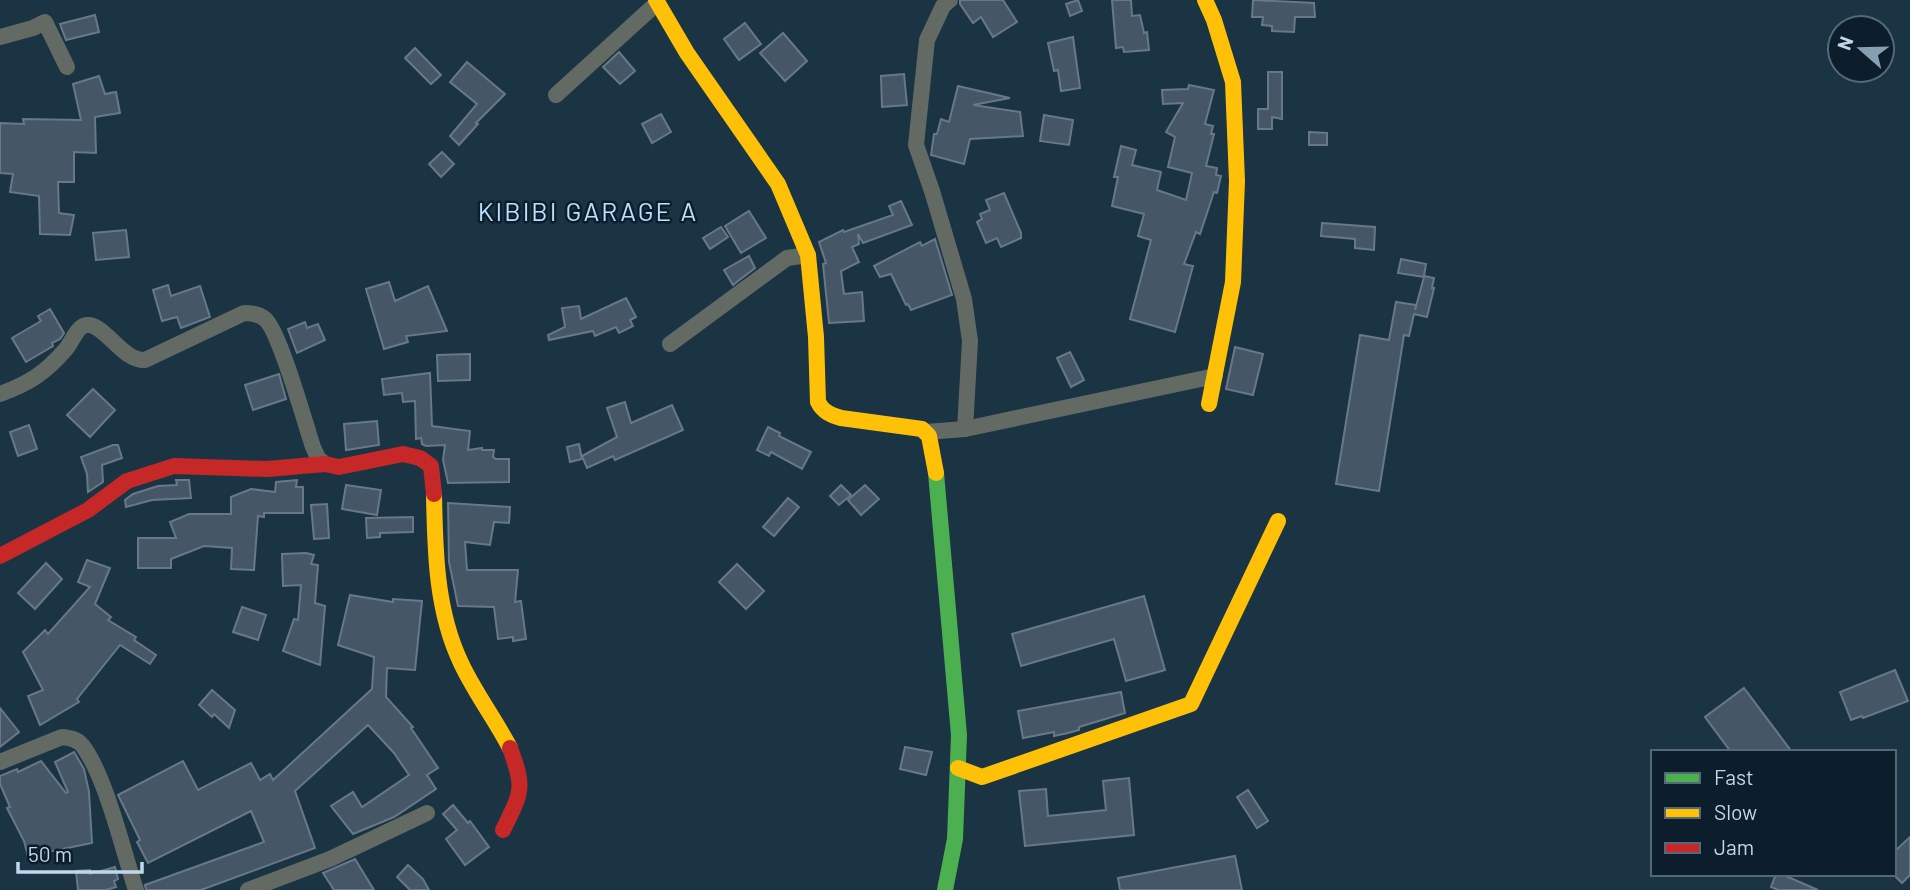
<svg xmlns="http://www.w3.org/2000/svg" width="1910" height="890" font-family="Barlow,sans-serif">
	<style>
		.building { fill: #455667; stroke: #687888; stroke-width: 2 }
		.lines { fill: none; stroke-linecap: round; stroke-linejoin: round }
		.street { stroke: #636a64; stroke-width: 16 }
		.fast { stroke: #4caf50; stroke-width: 16 }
		.slow { stroke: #ffc107; stroke-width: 16 }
		.jam { stroke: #c62828; stroke-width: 16 }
		.labels { text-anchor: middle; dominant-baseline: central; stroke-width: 5; stroke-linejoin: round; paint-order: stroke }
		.quarter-label { font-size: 26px; letter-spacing: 2px; fill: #bbe0fe; stroke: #0c1e2b }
	</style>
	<rect width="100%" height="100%" fill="#1a3444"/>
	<g class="building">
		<polygon points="960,0 1003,0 1017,22 993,37 981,17 973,23 960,4"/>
		<polygon points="1078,0 1082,11 1070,16 1066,4"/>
		<polygon points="1112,0 1131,0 1132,16 1140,15 1144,33 1147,32 1149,50 1124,52 1123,47 1116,48"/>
		<polygon points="1253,0 1314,3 1315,17 1295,17 1294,32 1272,31 1272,26 1262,25 1263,17 1252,17"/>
		<polygon points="95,15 99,32 66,40 60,24"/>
		<polygon points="745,23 761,44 739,60 724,39"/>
		<polygon points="783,33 807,61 785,81 760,53"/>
		<polygon points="1073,37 1080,88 1061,91 1058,70 1054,71 1048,43"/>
		<polygon points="415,48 441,75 431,84 405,58"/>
		<polygon points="619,52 635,71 620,84 603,67"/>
		<polygon points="467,62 505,94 476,123 478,124 459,145 450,136 477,104 450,82"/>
		<polygon points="1268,72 1282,72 1282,119 1272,117 1272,129 1258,129 1258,109 1268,109"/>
		<polygon points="904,74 907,105 882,107 881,76"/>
		<polygon points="99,76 105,94 116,92 120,113 95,117 96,153 74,152 74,182 58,182 59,213 74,215 70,235 40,234 39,196 10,192 13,174 0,173 0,123 24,124 23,119 81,120 73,84"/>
		<polygon points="1189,85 1214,90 1205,124 1213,126 1211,134 1214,134 1206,166 1217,168 1216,175 1221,176 1217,193 1214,192 1200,234 1196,232 1184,264 1193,266 1175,332 1130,319 1151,240 1138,236 1144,214 1112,206 1118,177 1114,177 1121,146 1136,150 1132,165 1161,172 1157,190 1186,200 1192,173 1168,167 1175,137 1166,132 1183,103 1163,104 1162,90 1188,89"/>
		<polygon points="958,86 1010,98 973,105 1020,112 1023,136 970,139 964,164 931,155 934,134 937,134 941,119 949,122"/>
		<polygon points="661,114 671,132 652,143 642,124"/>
		<polygon points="1044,115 1073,120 1069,145 1040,141"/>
		<polygon points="1309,132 1327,133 1327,145 1309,145"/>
		<polygon points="442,152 454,164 441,177 429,164"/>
		<polygon points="1004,193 1021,233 1021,238 1001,247 997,238 986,243 977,222 982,219 980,214 990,210 986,200"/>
		<polygon points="901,201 912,225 863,243 858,234 859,244 852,247 859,262 841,271 844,294 862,292 864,321 829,323 823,264 826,263 819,242 843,230 844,232 893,215 889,206"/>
		<polygon points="749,211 766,238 741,253 725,226"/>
		<polygon points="1322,223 1375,227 1374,250 1355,248 1355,239 1321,236"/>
		<polygon points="721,227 728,237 710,249 703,238"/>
		<polygon points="126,230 129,257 96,260 93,233"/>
		<polygon points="935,239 952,295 911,310 908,304 906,305 891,274 880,277 874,266 920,242 922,246"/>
		<polygon points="749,256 755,268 733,285 724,270"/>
		<polygon points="1401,259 1426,264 1424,276 1434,278 1432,288 1434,288 1427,317 1414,314 1409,336 1404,335 1379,491 1336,484 1360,335 1389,340 1396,302 1416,305 1415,310 1424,277 1398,273"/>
		<polygon points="389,282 395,301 428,286 447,331 406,336 408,342 384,349 366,289"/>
		<polygon points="168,285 171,296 200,286 210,317 181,328 177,317 162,321 153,290"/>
		<polygon points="626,298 636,317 630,320 633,326 619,333 616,327 595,336 593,331 549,340 548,335 565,327 562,308 579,306 581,319"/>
		<polygon points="50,309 64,333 60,339 52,343 53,346 26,362 12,338 41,321 38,316"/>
		<polygon points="305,322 307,328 318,324 325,340 297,353 288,329"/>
		<polygon points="1235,347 1263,354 1253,395 1226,389"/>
		<polygon points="1070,352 1084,380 1071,387 1057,358"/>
		<polygon points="470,354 470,380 438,381 437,355"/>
		<polygon points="430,373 432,426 470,431 468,450 482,448 482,450 494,450 493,457 496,459 509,459 509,482 448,483 443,460 445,445 426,446 422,444 421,438 416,439 415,401 403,402 402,393 384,395 382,379"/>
		<polygon points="279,374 286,399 253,410 245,385"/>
		<polygon points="93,389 115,410 90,437 67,415"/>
		<polygon points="625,402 631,423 672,405 683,430 615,460 613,456 587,468 582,456 617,437 607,408"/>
		<polygon points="377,421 379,445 346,450 344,424"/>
		<polygon points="29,425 37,449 18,456 10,432"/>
		<polygon points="768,427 780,433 779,436 811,452 802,469 771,452 769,456 757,450"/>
		<polygon points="579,444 582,459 570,462 567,447"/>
		<polygon points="113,445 118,445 122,458 102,465 103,482 88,492 87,474 81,457"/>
		<polygon points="176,480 189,480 191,498 152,500 126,507 125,500 133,494 158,486 177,485"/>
		<polygon points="297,480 296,487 303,487 303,513 264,513 264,517 258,516 254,570 231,569 232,548 204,546 171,559 171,568 138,568 138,538 176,538 170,522 189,514 231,514 231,497 251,489 275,492 276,482"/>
		<polygon points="346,485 381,490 377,515 342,509"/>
		<polygon points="841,485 851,495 839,505 830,496"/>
		<polygon points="865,485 879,499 861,515 848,500"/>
		<polygon points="788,498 799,507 774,536 763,527"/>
		<polygon points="448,503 510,507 509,523 494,522 490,545 465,542 467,570 518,570 515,602 521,601 526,639 513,641 513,637 498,639 494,607 458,606 449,562"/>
		<polygon points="327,504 329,538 314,539 311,505"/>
		<polygon points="413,517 413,532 380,533 380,537 367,538 366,518"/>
		<polygon points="306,553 314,555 311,564 318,565 315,603 325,606 320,665 283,651 294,619 298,620 301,585 283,586 282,554"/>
		<polygon points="87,560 110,568 95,604 111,617 108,620 136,637 134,640 156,655 150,664 120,645 77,699 79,702 40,725 28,696 43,690 23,652 45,630 48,634 90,587 78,582"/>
		<polygon points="46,563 62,579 35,609 18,593"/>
		<polygon points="737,564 764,591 746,609 719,582"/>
		<polygon points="350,595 393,602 393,599 422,601 415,670 387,668 386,697 413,727 411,728 438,768 427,775 436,789 394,817 353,834 331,806 353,792 362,807 409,775 394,753 368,725 295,791 315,848 201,890 146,890 145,885 264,842 251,811 148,863 137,842 140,840 118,795 183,761 198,790 251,763 260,780 270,774 273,780 372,689 374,657 338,645"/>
		<polygon points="1144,596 1165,670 1126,681 1114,639 1021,666 1012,634"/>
		<polygon points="242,607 266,615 258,640 233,632"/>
		<polygon points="1895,670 1908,701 1863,718 1862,716 1851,720 1840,692"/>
		<polygon points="1744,688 1792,752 1731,752 1705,717"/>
		<polygon points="212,690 235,710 229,728 214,714 212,717 199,705"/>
		<polygon points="1121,692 1125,713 1079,727 1079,730 1068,733 1054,736 1054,732 1023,738 1018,711"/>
		<polygon points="0,708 19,732 0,747"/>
		<polygon points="905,747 932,752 926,775 900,769"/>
		<polygon points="74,752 84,769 89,792 92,843 28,856 24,841 7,808 10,807 0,784 0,776 17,769 18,772 41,761 66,793 68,792 55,762"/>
		<polygon points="1129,778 1134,835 1025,846 1019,791 1046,789 1048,816 1106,810 1103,781"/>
		<polygon points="1248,790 1268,821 1257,828 1237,797"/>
		<polygon points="453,805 468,823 470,821 489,847 465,865 446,839 457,830 443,814"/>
		<polygon points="1910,837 1910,875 1902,883 1894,875 1894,852"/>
		<polygon points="1235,856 1242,890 1120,890 1118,878"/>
		<polygon points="355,859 374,890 334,890 323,873"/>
		<polygon points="408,865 423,879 429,890 410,890 397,877"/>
		<polygon points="115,867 118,879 114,881 116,887 106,890 78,890 76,871 90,870 90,874"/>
		<polygon points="1776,874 1781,874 1818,890 1778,890 1771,887"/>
	</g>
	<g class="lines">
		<g class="street">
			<polyline points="950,0 943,6 927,40 916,145 932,191 964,299 970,341 965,429"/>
			<polyline points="0,37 33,28 45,22 67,67"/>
			<polyline points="556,95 657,3"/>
			<polyline points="670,344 787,258 808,255"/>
			<path d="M0,394C30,383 45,373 66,349C71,343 78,325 87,325C104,323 122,361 145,360L244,313C252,313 259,314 265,319C280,332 305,423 313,447L318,458L325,464"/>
			<polyline points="926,432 965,429 1215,376"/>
			<path d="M0,762L62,737C70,738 77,739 82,745C106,776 123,851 136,890"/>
			<polyline points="248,890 330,859 427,813"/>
		</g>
		<polyline class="fast" points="936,473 959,735 955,839 945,890"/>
		<g class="slow">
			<path d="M656,0L687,53L778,184L808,255L816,337L818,402C823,412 831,415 841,418L922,429L929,436L936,473"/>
			<polyline points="1205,0 1214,20 1233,82 1237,181 1233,282 1209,404"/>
			<path d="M434,494C435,551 436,611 461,663C475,693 495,719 510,748"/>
			<polyline points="958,768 982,777 1191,704 1278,521"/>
		</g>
		<g class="jam">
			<polyline points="0,556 88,510 127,481 174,466 267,469 325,464 339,467 403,454 420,458 431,466 434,494"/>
			<path d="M503,830C522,791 525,789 510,748"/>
		</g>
	</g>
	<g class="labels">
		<g class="quarter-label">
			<text x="588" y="210">KIBIBI GARAGE A</text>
		</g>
	</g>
	<rect x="1651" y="750" width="245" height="126" fill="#0c1e2b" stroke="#546877" stroke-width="2"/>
	<rect x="1665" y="773" width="35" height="10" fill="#4caf50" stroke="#546877" stroke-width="2"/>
	<text x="1714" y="785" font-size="21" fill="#c1d8ea">Fast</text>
	<rect x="1665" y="808" width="35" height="10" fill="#ffc107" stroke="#546877" stroke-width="2"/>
	<text x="1714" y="820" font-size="21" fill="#c1d8ea">Slow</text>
	<rect x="1665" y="843" width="35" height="10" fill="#c62828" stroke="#546877" stroke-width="2"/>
	<text x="1714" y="855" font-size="21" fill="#c1d8ea">Jam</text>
	<g transform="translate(1861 49) rotate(290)"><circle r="33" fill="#0c1e2b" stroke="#546877" stroke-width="2"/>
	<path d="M0-5L12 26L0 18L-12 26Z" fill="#879fb0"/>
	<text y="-10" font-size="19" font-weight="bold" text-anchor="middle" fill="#c1d8ea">N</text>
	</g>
	<path d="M18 862v10h124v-10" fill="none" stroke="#c1d8ea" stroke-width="3.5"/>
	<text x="28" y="862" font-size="21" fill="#c1d8ea" stroke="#0c1e2b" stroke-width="5" paint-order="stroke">50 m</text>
</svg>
